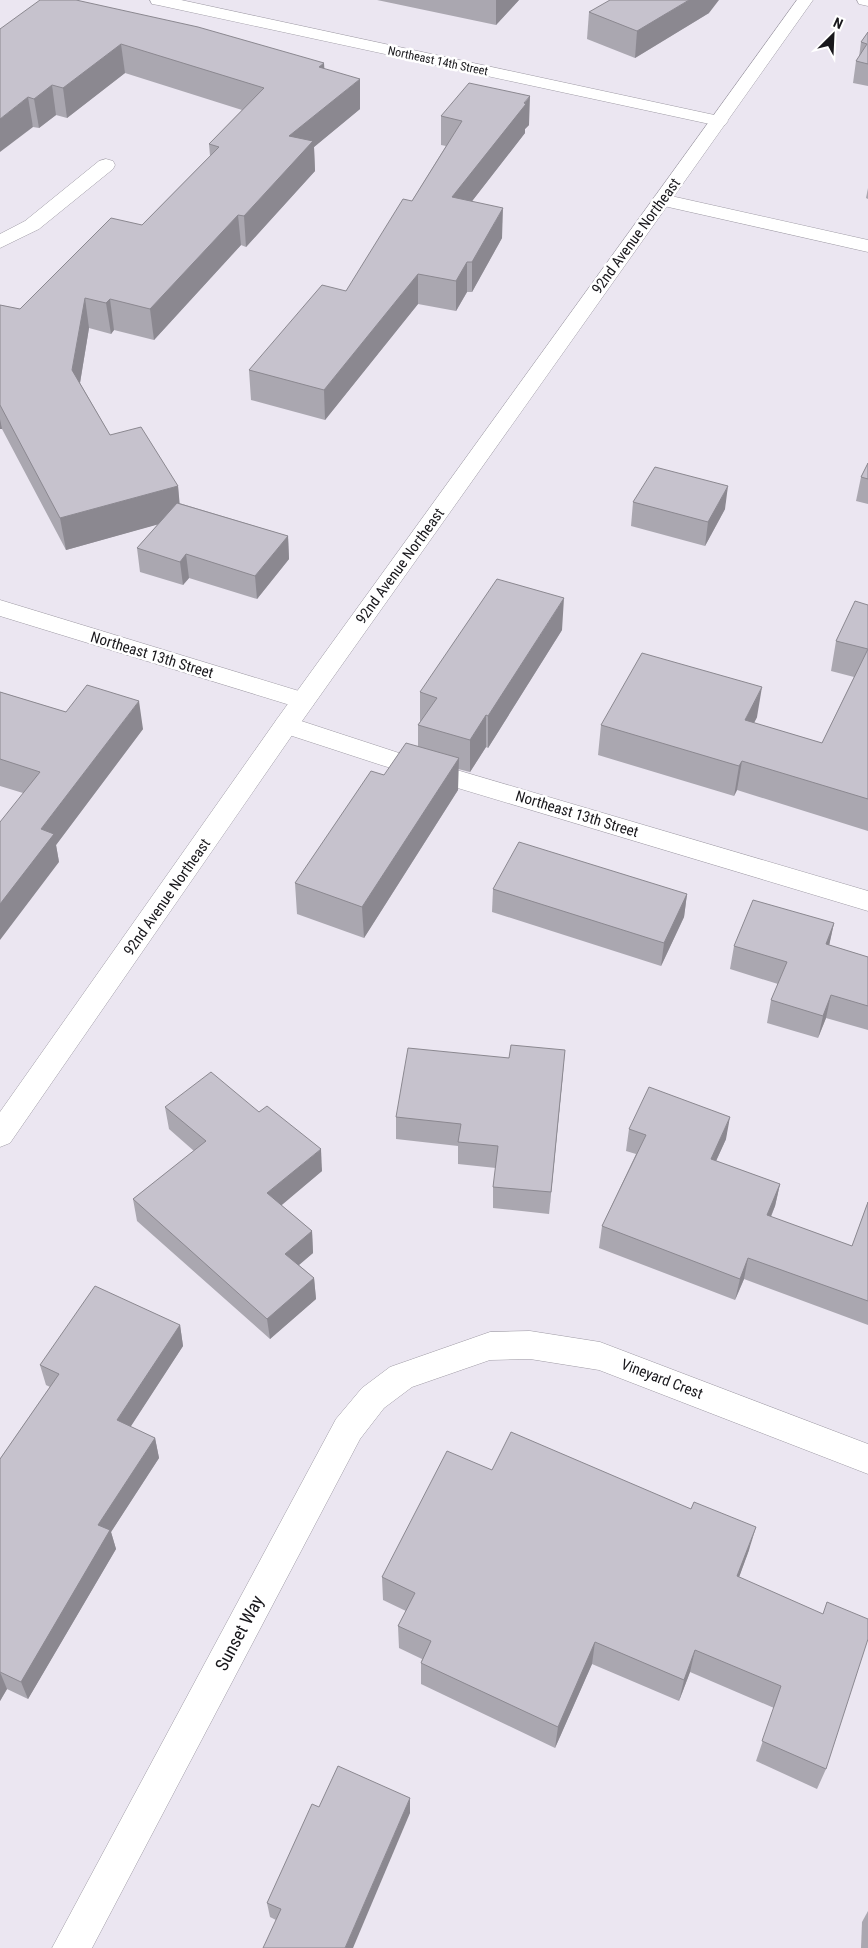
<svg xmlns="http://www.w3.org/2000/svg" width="868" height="1948" font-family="'Roboto Condensed',sans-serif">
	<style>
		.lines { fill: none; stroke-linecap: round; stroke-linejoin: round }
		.minor-casing { stroke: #9f9ba5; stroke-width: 1 }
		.secondary-casing { stroke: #9f9ba5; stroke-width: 1 }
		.minor { fill: #fff; fill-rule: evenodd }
		.secondary { fill: #fff; fill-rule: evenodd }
		.wall { fill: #aaa7b0 }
		.shaded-wall { fill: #8b8890 }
		.building { fill: #c6c2cd; stroke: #8b8890 }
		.labels { text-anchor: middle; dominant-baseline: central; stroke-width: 5; stroke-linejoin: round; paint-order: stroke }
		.far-street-label { font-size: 12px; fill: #18171b; stroke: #fff }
		.street-label { font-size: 15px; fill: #18171b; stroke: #fff }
		.near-street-label { font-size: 18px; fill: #18171b; stroke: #fff }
	</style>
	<rect width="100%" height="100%" fill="#ebe6f1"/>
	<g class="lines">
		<g class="minor-casing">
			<g id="minor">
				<polygon points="150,0 181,0 719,116 725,117 728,121 725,125 719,126 158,5 152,4"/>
				<polygon points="857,0 868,0 868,6 859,4"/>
				<polygon points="106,159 113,161 115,165 113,169 39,229 0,248 0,234 25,221 99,161"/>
				<polygon points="662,194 868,240 868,252 655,204 653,200 655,196"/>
				<polygon points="0,600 312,695 315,701 312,707 303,709 0,616"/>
				<polygon points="286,716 399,753 868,891 868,911 381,765 277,731 274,725 277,719"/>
				<polygon points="530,1331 600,1342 868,1444 868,1474 599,1370 530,1359 490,1360 412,1387 384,1408 360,1439 92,1948 52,1948 336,1419 362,1388 390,1367 490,1332"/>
			</g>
		</g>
		<g class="secondary-casing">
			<polygon id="secondary" points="797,0 813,0 295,731 10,1143 0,1147 0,1112 277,719"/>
		</g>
		<use href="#minor" class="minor"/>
		<use href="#secondary" class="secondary"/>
	</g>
	<g class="wall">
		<polygon points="377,0 519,0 496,25"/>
		<polygon points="589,12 709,13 635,58 587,39"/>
		<polygon points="0,29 325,69 360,109 314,147 315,171 246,247 241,245 154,340 114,330 111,334 89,328 80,383 110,435 178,486 179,503 288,536 289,559 257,599 189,578 183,585 140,572 137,548 158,524 66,550 2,429 0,429 0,305 20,309 142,225 210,156 209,144 242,110 125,73 67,118 56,115 39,128 33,127"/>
		<polygon points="868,32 868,86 853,83 856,61 859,57 861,42"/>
		<polygon points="441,116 529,125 525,129 525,133 472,201 502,238 472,292 467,292 456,311 418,304 325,420 251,400 249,370 346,291 412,201 446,146 441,145"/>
		<polygon points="868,188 868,199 866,198"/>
		<polygon points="868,463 868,504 856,501 861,477"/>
		<polygon points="633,502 725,509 705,546 631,526"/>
		<polygon points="868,605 868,831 737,790 734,796 598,755 601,725 757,717 754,723 822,743 854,677 831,671 836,641"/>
		<polygon points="562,630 488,748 486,747 470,772 458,769 458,790 364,938 297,914 295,883 384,775 418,746 418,725 420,722 420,692"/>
		<polygon points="0,692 66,712 143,729 56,845 59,862 23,793 0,786"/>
		<polygon points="493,889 687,894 684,917 661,966 492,912"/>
		<polygon points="834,923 829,945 868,957 868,1030 826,1018 818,1038 767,1023 771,1000 778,984 730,969 734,946"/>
		<polygon points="563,1073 549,1214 493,1208 493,1187 496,1168 458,1164 458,1146 396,1139 396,1117"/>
		<polygon points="165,1107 322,1171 281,1205 312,1231 313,1253 299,1265 314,1278 316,1299 270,1339 137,1221 133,1199 194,1151 169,1129"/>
		<polygon points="629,1129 726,1139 716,1161 780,1184 775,1206 771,1217 852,1246 868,1202 868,1325 744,1279 735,1300 599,1248 602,1226 636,1154 626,1151"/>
		<polygon points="180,1325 183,1346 130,1427 155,1438 159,1458 111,1532 116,1549 28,1699 7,1689 0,1701 0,1459 50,1387 46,1385 40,1365"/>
		<polygon points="492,1470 749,1550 739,1577 826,1769 817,1789 756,1761 774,1708 690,1672 679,1701 592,1664 555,1748 421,1684 421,1663 422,1659 399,1648 398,1626 406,1611 383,1600 382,1577"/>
		<polygon points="319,1807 410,1813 276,1920 270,1917 267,1903"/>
		<polygon points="868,1911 868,1948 861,1948 862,1922"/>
	</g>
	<g class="shaded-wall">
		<polygon points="496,0 519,0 496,25"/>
		<polygon points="689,0 719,0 709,13 635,58 637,31"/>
		<polygon points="121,44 125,73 67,118 63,88"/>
		<polygon points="324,63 326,92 319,67"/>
		<polygon points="360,79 360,109 314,147 315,171 246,247 244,216 289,136"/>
		<polygon points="52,85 56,115 39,128 34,99"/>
		<polygon points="530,96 529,125 525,129 525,133 452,227 452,197"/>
		<polygon points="28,97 33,127 0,152 0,119"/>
		<polygon points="503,208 502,238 472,292 472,262"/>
		<polygon points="238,215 241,245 154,340 150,309"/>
		<polygon points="467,262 467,292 456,311 456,281"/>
		<polygon points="418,274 418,304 325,420 324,390"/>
		<polygon points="85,298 89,328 77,401 72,370"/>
		<polygon points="110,299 114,330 111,334 106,303"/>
		<polygon points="0,419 2,429 0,429"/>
		<polygon points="178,486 181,518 66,550 60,518"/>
		<polygon points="728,486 725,509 705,546 708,522"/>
		<polygon points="288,536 289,559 257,599 255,576"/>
		<polygon points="186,554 189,578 183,585 180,562"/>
		<polygon points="564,598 562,630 488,748 488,716"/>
		<polygon points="762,687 757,717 740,750 745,720"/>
		<polygon points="139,701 143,729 56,845 59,862 0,940 0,904 41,829"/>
		<polygon points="486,715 486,747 470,772 470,740"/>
		<polygon points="459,758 458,790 364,938 362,907"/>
		<polygon points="742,761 737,790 734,796 739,766"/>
		<polygon points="687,894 684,917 661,966 664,943"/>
		<polygon points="834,923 829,946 826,944"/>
		<polygon points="831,995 826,1018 818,1038 823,1016"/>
		<polygon points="565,1050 563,1073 549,1214 551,1192"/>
		<polygon points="730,1117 726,1139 707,1181 711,1159"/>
		<polygon points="321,1149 322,1171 270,1215 267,1193"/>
		<polygon points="780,1184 775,1206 762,1237 767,1215"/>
		<polygon points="312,1231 313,1253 287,1275 285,1254"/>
		<polygon points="748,1258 744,1279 735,1300 740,1279"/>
		<polygon points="314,1278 316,1299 270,1339 267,1319"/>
		<polygon points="180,1325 183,1346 122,1440 117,1420"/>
		<polygon points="155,1438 159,1458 111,1532 116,1549 28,1699 21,1682 98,1525"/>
		<polygon points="756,1527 749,1550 731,1599 737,1576"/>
		<polygon points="595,1642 592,1664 555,1748 558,1727"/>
		<polygon points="695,1650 690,1672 679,1701 684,1680"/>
		<polygon points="0,1672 7,1689 0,1701"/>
		<polygon points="410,1798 410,1813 353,1948 345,1948"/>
	</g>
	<g class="building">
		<polygon points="40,0 76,0 198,27 324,63 319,67 360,79 289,136 313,141 244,216 238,215 150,309 110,299 106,303 85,298 72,370 110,435 141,427 178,486 60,518 0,405 0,305 20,309 111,218 142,225 219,147 209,144 264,88 121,44 63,88 52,85 34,99 28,97 0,119 0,29"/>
		<polygon points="610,0 689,0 637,31 589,12"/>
		<polygon points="868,32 868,64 856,61 867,44 861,42"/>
		<polygon points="469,83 530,96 524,103 526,104 452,197 503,208 472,262 467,262 456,281 418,274 324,390 249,370 322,285 346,291 403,199 412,201 462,121 441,116"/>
		<polygon points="868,463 868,479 861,477"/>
		<polygon points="655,467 728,486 708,522 633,502"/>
		<polygon points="177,503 288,536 255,576 186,554 180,562 137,548"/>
		<polygon points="497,579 564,598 488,716 486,715 470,740 418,725 437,698 420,692"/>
		<polygon points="855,601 868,605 868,799 742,761 739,766 601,725 642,653 762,687 745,720 822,743 868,649 836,641"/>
		<polygon points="87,685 139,701 41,829 54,834 0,904 0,822 40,772 0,759 0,692 66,712"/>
		<polygon points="406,743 459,758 362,907 295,883 371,771 384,775"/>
		<polygon points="519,842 687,894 664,943 493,889"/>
		<polygon points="753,900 834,923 826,944 868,957 868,1006 831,995 823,1016 771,1000 787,962 734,946"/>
		<polygon points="511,1045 565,1050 551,1192 493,1187 498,1146 458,1142 461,1124 396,1117 408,1048 509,1058"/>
		<polygon points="211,1072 259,1112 267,1106 321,1149 267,1193 312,1231 285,1254 314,1278 267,1319 133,1199 206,1141 165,1107"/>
		<polygon points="649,1087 730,1117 711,1159 780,1184 767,1215 852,1246 868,1202 868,1301 748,1258 740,1279 602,1226 646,1135 629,1129"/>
		<polygon points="95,1286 180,1325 117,1420 155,1438 98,1525 110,1530 21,1682 0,1672 0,1459 59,1374 40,1365"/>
		<polygon points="511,1432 691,1509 694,1502 756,1527 737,1576 823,1614 827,1602 868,1619 868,1639 826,1769 762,1741 781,1686 695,1650 684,1680 595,1642 558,1727 421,1663 431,1641 398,1626 415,1593 382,1577 447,1451 492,1470"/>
		<polygon points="338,1766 410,1798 345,1948 263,1948 281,1909 267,1903 312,1804 319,1807"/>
	</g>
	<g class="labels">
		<g class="far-street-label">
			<text transform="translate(438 61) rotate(12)">Northeast 14th Street</text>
		</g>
		<g class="street-label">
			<text transform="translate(636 236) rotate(-54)">92nd Avenue Northeast</text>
			<text transform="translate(400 566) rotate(-54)">92nd Avenue Northeast</text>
			<text transform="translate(152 655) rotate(17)">Northeast 13th Street</text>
			<text transform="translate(577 814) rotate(17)">Northeast 13th Street</text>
			<text transform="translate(167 897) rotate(-55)">92nd Avenue Northeast</text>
			<text transform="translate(662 1379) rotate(21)">Vineyard Crest</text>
		</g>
		<g class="near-street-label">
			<text transform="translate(239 1633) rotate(-62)">Sunset Way</text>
		</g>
	</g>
	<g transform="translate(833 35) rotate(24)" stroke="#ffffff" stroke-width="4" paint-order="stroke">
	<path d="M0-4L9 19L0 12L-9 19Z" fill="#18171b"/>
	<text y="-8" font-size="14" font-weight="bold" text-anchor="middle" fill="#18171b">N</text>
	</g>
</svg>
